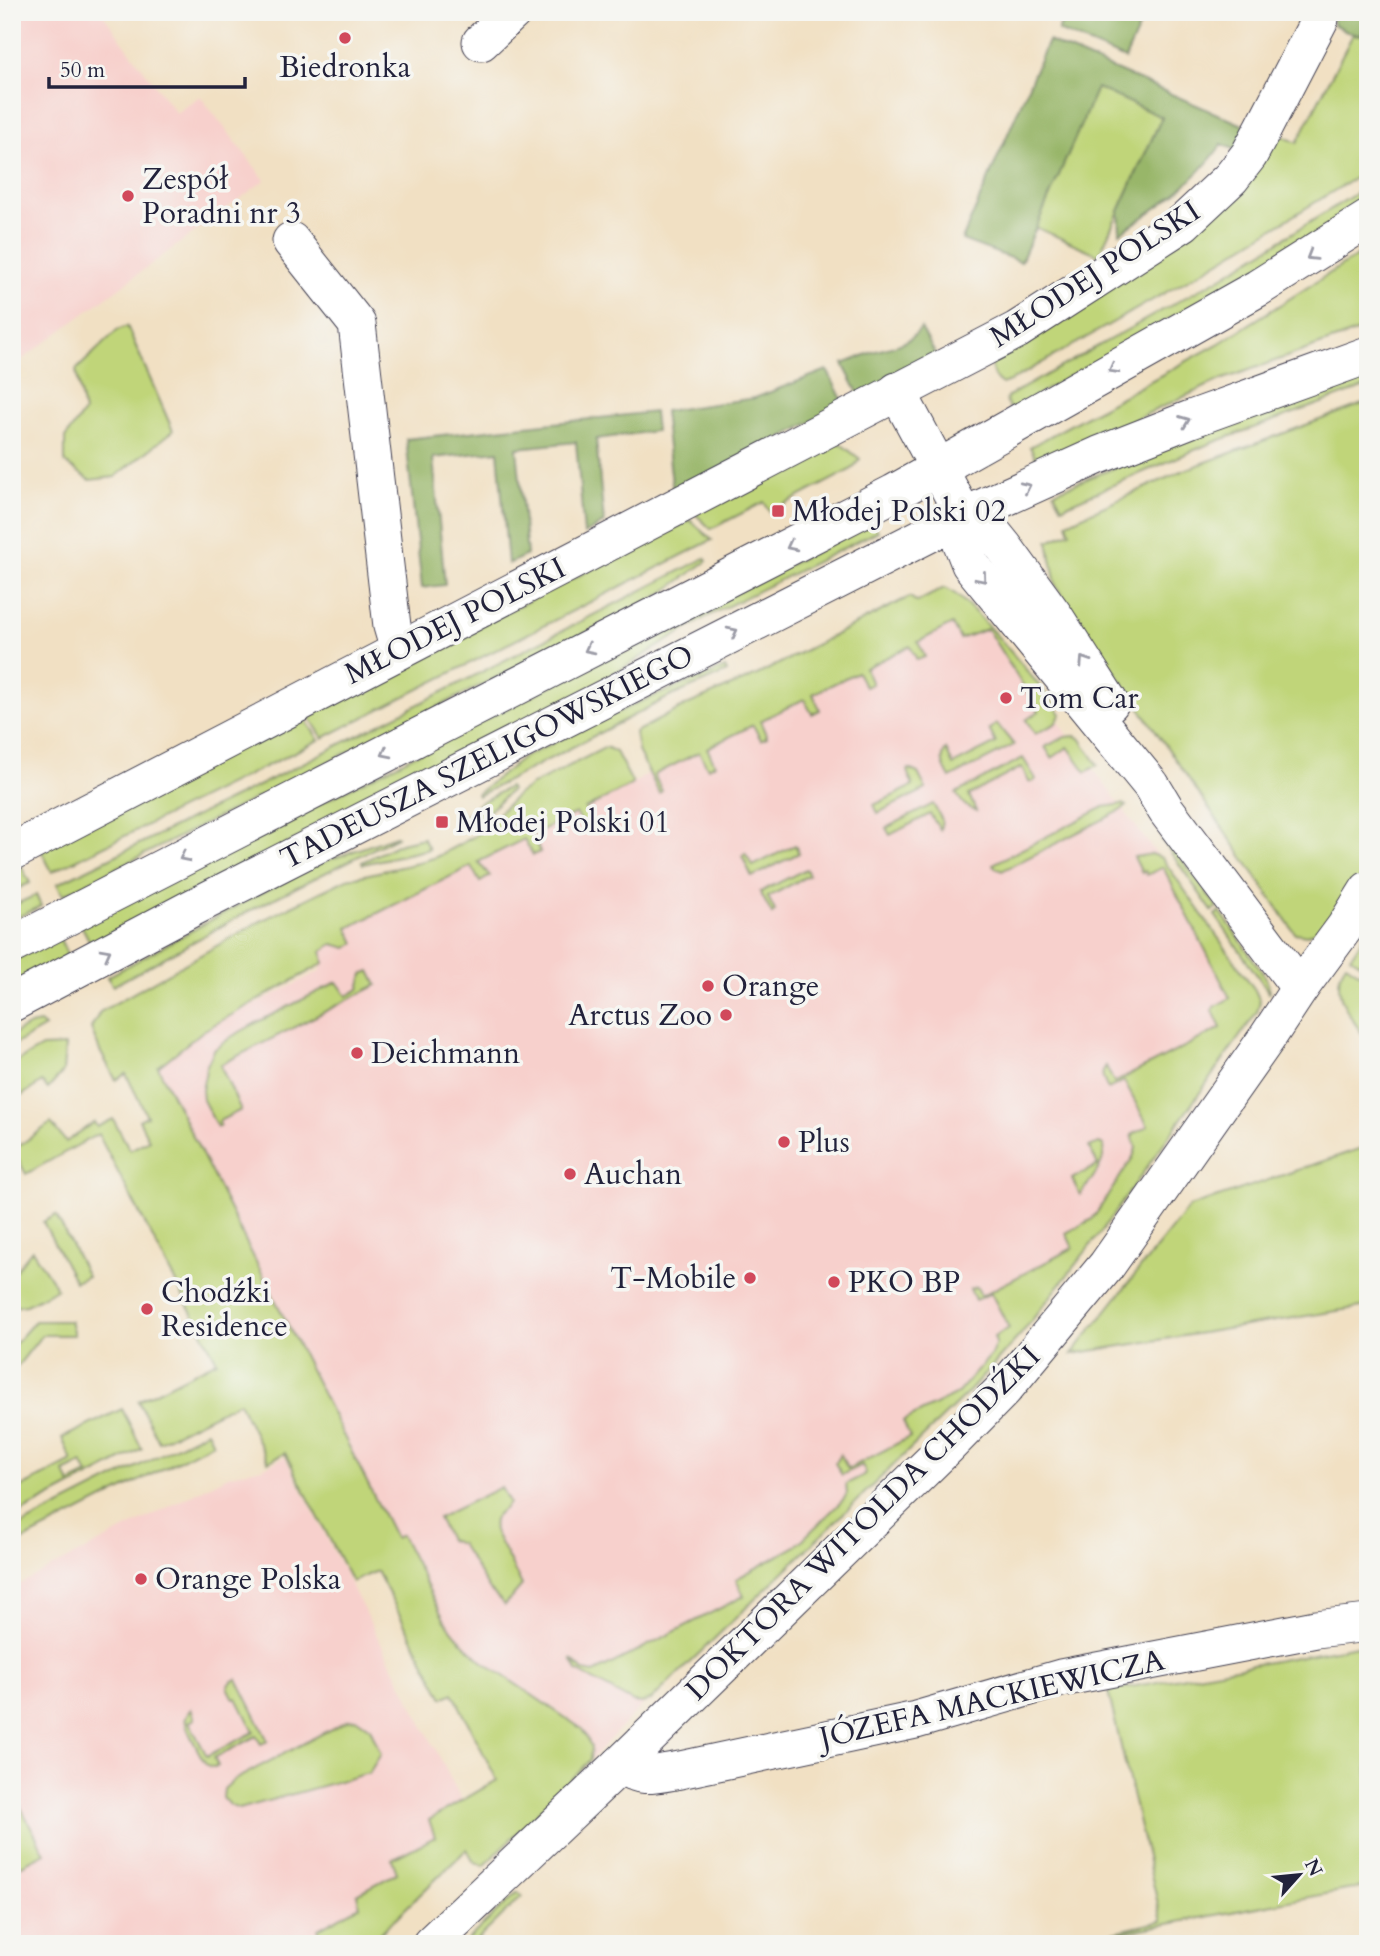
<svg xmlns="http://www.w3.org/2000/svg" width="1380" height="1956" font-family="Cardo,serif">
	<style>
		.built { fill: #f7d0cc }
		.green { fill: #c0d579; stroke: #717c5a; stroke-width: 2; fill-rule: evenodd }
		.forest { fill: #98b669; stroke: #5d6c52; stroke-width: 2 }
		.lines { fill: none; stroke-linecap: round; stroke-linejoin: round }
		.minor-casing { stroke: #413e4f; stroke-width: 39 }
		.minor { stroke: #fff; stroke-width: 37 }
		.oneway { stroke: #9c9ca7 }
		.poi-dot { fill: #d1495b; stroke: #f6f6f2; stroke-width: 2.5 }
		.labels { text-anchor: middle; dominant-baseline: central; stroke-width: 7; stroke-linejoin: round; paint-order: stroke }
		.poi-label { font-size: 30px; fill: #22223b; stroke: #f6f6f2; text-anchor: start }
		.street-label { font-size: 30px; fill: #22223b; stroke: #f6f6f2 }
	</style>
	<rect width="100%" height="100%" fill="#f6f6f2"/>
	<filter id="ink" filterUnits="userSpaceOnUse"><feTurbulence type="fractalNoise" baseFrequency=".0143" numOctaves="2"/><feDisplacementMap in="SourceGraphic" scale="14" xChannelSelector="R" yChannelSelector="G"/><feConvolveMatrix kernelMatrix="1 2 1 2 8 2 1 2 1" color-interpolation-filters="sRGB"/></filter>
	<filter id="wash" filterUnits="userSpaceOnUse"><feTurbulence type="fractalNoise" baseFrequency=".00686" numOctaves="4" result="noise"/><feDisplacementMap in="SourceGraphic" scale="28" xChannelSelector="R" yChannelSelector="G"/><feGaussianBlur stdDeviation="1.57" result="paint"/><feColorMatrix in="noise" values="0 0 0 0 0 0 0 0 0 0 0 0 0 0 0 0 0 1.4 0 .05"/><feComposite in="paint" operator="in"/></filter>
	<g filter="url(#wash)">
		<rect width="100%" height="100%" fill="#f1e0c3"/>
		<g class="built">
			<polygon points="12,12 101,12 176,113 200,96 265,180 12,367"/>
			<polygon points="954,621 989,629 1164,864 1257,1001 1077,1254 957,1394 903,1421 910,1436 847,1469 839,1454 836,1460 842,1475 862,1465 866,1474 848,1488 844,1499 804,1537 590,1760 591,1746 572,1720 483,1662 462,1642 445,1621 402,1536 395,1539 158,1067 203,1031 320,971 324,963 321,951 333,944 347,948 355,943 348,928 633,784 650,772"/>
			<polygon points="285,1457 474,1824 351,1944 12,1944 12,1588 230,1475 262,1468"/>
		</g>
		<g class="green">
			<path d="M1368,12V170L1198,274L1010,381L1002,384C994,379 991,371 991,362L1277,133L1297,143L1353,34L1362,35Z"/>
			<polygon points="1097,87 1162,117 1099,255 1035,227"/>
			<polygon points="1368,186 1368,200 1321,231 1011,410 1006,402 1007,397 1220,278"/>
			<polygon points="1368,249 1368,328 1218,381 1039,464 1030,447 1218,344"/>
			<polygon points="127,326 173,431 115,477 90,480 65,463 65,438 84,412 76,370 117,330"/>
			<polygon points="1368,374 1368,386 1204,446 1062,507 1054,492 1151,453"/>
			<polygon points="1368,402 1368,867 1344,908 1330,916 1318,930 1307,935 1295,933 1056,586 1048,541 1070,532 1067,523 1182,471"/>
			<polygon points="838,442 860,459 852,469 770,512 764,502 711,529 692,511"/>
			<polygon points="690,520 712,540 323,738 306,712"/>
			<polygon points="873,522 878,531 708,616 583,693 91,944 81,925"/>
			<polygon points="705,558 707,561 657,597 63,895 57,884 262,784"/>
			<path d="M944,588C964,591 1045,692 1061,714L1055,724L1035,734L1026,720L1039,711L987,629L960,639L952,624L918,642L925,657L917,660L910,646L865,668L872,684L865,687L857,672L813,694L820,710L812,714L804,699L760,721L767,737L761,740L753,725L707,748L715,764L708,768L699,752L654,775L662,791L659,793L638,751L635,732L689,704L757,675L901,601L910,597L917,602Z"/>
			<polygon points="725,668 727,672 669,697 478,796 477,794 524,757 637,703"/>
			<polygon points="301,713 319,740 52,872 40,848"/>
			<path d="M997,724L1014,745L950,778C944,767 939,760 946,749L953,765L996,743L989,729Z"/>
			<polygon points="1075,736 1080,738 1098,765 1086,772 1068,747 1052,758 1045,747 1065,737"/>
			<polygon points="606,747 616,752 633,784 585,809 593,825 585,829 576,813 532,835 540,852 533,855 524,839 478,862 490,876 480,882 471,866 348,928 355,943 347,948 333,944 322,951 324,963 203,1031 158,1067 395,1538 401,1535 445,1621 462,1642 483,1662 582,1729 591,1746 590,1760 484,1866 473,1861 467,1849 369,1944 321,1944 323,1942 318,1929 360,1906 357,1894 397,1873 392,1859 435,1837 429,1820 497,1780 453,1693 443,1698 377,1571 352,1582 285,1453 268,1462 239,1402 159,1442 138,1401 217,1361 98,1134 26,1174 13,1150 51,1123 66,1142 94,1122 97,1127 113,1119 130,1150 149,1140 139,1120 147,1116 126,1074 116,1080 100,1051 91,1028 100,1012 259,922 347,879 418,863 436,857 475,836 518,794 532,785"/>
			<path d="M1023,758L1036,779L1033,782H1029L1022,767L969,795L976,811C965,808 962,802 956,793Z"/>
			<polygon points="909,769 918,773 926,789 878,813 874,805 913,786 907,771"/>
			<polygon points="509,787 511,790 480,820 469,828 464,817 479,803"/>
			<polygon points="933,804 942,820 940,830 930,814 890,835 886,828"/>
			<polygon points="1122,804 1126,806 1120,811 1002,871 996,868 993,864 1104,807"/>
			<polygon points="396,836 397,837 249,911 113,986 107,977 242,903 320,863"/>
			<polygon points="423,838 429,849 363,864 362,862 401,843"/>
			<polygon points="1162,840 1169,842 1217,907 1212,911"/>
			<polygon points="795,845 799,853 752,877 742,856 745,853 753,866"/>
			<path d="M1152,854L1162,858L1255,990L1260,1001L1257,1012L1101,1232L1021,1334L967,1394L651,1700L642,1703L633,1702L577,1671L571,1659L583,1671L594,1673L744,1596L736,1579L796,1546L844,1499L847,1493L846,1484L866,1474L862,1465L842,1475L835,1463L840,1454L848,1469L910,1437L903,1421L957,1394L991,1355L996,1343L994,1337L1009,1328L991,1293L975,1300L970,1289L977,1287L981,1296L1073,1248L1066,1233L1091,1220L1096,1214L1133,1157L1136,1148L1132,1135L1148,1126L1124,1081L1108,1089C1104,1081 1099,1074 1106,1066L1114,1083L1221,1028L1213,1011L1214,1007L1230,998L1163,867L1147,875L1145,871L1142,873L1134,857Z"/>
			<polygon points="18,860 30,883 12,891 12,863"/>
			<polygon points="806,869 809,875 768,897 775,911 772,914 760,892"/>
			<polygon points="36,895 41,906 12,920 12,906"/>
			<polygon points="1220,911 1266,978 1270,994 1215,915"/>
			<polygon points="1368,929 1368,958 1363,965 1351,957"/>
			<polygon points="59,937 68,956 12,987 12,961"/>
			<path d="M1346,964L1363,975L1368,970V1042C1353,1019 1326,991 1346,964Z"/>
			<polygon points="370,971 377,985 220,1065 241,1110 219,1121 220,1125 217,1127 203,1100 202,1090 207,1065 214,1050 231,1037 258,1022 337,982 347,996 359,989 363,974"/>
			<polygon points="40,1023 45,1027 12,1046 12,1035 30,1025"/>
			<polygon points="65,1046 63,1072 48,1089 42,1082 12,1102 12,1064 42,1047"/>
			<path d="M1099,1143L1104,1145C1107,1162 1090,1182 1080,1195L1072,1179L1098,1165L1089,1147Z"/>
			<polygon points="1368,1146 1368,1306 1072,1354 1189,1207"/>
			<polygon points="56,1215 87,1276 75,1282 43,1222"/>
			<polygon points="32,1250 57,1289 27,1305 12,1307 12,1275"/>
			<polygon points="35,1321 70,1321 74,1335 42,1335 12,1373 12,1347"/>
			<path d="M122,1409L142,1449L12,1517V1492L72,1461L62,1438ZM82,1463L88,1474L70,1483L64,1472Z"/>
			<polygon points="207,1431 213,1443 12,1546 12,1530"/>
			<path d="M501,1487L509,1503C502,1515 491,1511 494,1531L522,1585L505,1605L490,1590L461,1544L449,1540L438,1518Z"/>
			<polygon points="1368,1644 1368,1886 1063,1944 1162,1921 1108,1691"/>
			<path d="M237,1679L268,1741L261,1744L256,1736L214,1758L218,1766C214,1767 211,1768 207,1765C203,1761 187,1730 186,1724C184,1718 187,1713 191,1709L195,1719L189,1722L207,1756L254,1732L237,1698L234,1699L228,1687L232,1681Z"/>
			<polygon points="357,1719 370,1728 381,1754 369,1773 239,1809 229,1805 223,1798 224,1789 234,1780 348,1720"/>
			<polygon points="12,1791 45,1853 12,1870"/>
			<polygon points="518,1892 522,1896 473,1944 463,1944"/>
		</g>
		<g class="forest">
			<polygon points="1066,12 1146,12 1125,59 1058,31"/>
			<polygon points="1332,12 1368,12 1362,35 1353,34 1333,24"/>
			<path d="M1048,41L1250,128L1236,150L1222,144C1195,183 1159,207 1120,233L1119,211L1162,117L1097,88L1021,262L962,240Z"/>
			<path d="M921,328L937,357L860,397L843,364C854,360 864,355 876,351C894,346 909,344 921,328Z"/>
			<polygon points="827,370 845,405 673,493 664,411 755,398"/>
			<polygon points="654,412 656,431 596,439 604,523 584,534 576,442 517,448 527,555 508,564 498,451 433,458 445,585 422,588 406,439"/>
		</g>
	</g>
	<g filter="url(#ink)">
		<g class="lines">
			<g class="minor-casing">
				<g id="minor">
					<polyline points="481,42 513,12"/>
					<polyline points="291,241 357,324 392,626 399,650"/>
					<polyline points="897,391 964,516"/>
					<polyline points="964,516 961,541 970,564 1151,785 1166,810 1300,988"/>
					<polyline points="964,516 987,526 1004,547 1055,617 1110,703"/>
					<polyline points="12,852 1017,330 1183,223 1231,178 1249,155 1264,127 1320,19 1320,12"/>
					<polyline points="12,945 894,493 1258,288 1368,219"/>
					<polyline points="12,1003 192,908 964,516 1099,455 1191,419 1368,355"/>
					<path d="M620,1765C641,1780 656,1774 680,1770L916,1720L1061,1678L1316,1629L1368,1623"/>
					<polyline points="431,1944 620,1765 946,1448 1004,1389 1107,1265 1267,1038 1300,988 1345,927 1368,890"/>
				</g>
			</g>
			<use href="#minor" class="minor"/>
		</g>
		<defs><path id="oneway-chevron" d="M-2-3.5L2.5 0L-2 3.5" fill="none" stroke-width="1.6" stroke-linecap="round" stroke-linejoin="round" transform="scale(1.75)"/></defs>
		<g class="oneway">
			<use href="#oneway-chevron" transform="translate(1311 256) rotate(149)"/>
			<use href="#oneway-chevron" transform="translate(1113 369) rotate(151)"/>
			<use href="#oneway-chevron" transform="translate(1185 421) rotate(-21)"/>
			<use href="#oneway-chevron" transform="translate(1026 487) rotate(-25)"/>
			<use href="#oneway-chevron" transform="translate(791 546) rotate(153)"/>
			<use href="#oneway-chevron" transform="translate(982 578) rotate(50)"/>
			<use href="#oneway-chevron" transform="translate(733 632) rotate(-27)"/>
			<use href="#oneway-chevron" transform="translate(589 649) rotate(153)"/>
			<use href="#oneway-chevron" transform="translate(1084 661) rotate(-123)"/>
			<use href="#oneway-chevron" transform="translate(386 753) rotate(153)"/>
			<use href="#oneway-chevron" transform="translate(184 857) rotate(153)"/>
			<use href="#oneway-chevron" transform="translate(106 953) rotate(-28)"/>
		</g>
	</g>
	<g class="poi-dot">
		<circle cx="345" cy="38" r="7"/>
		<circle cx="128" cy="196" r="7"/>
		<rect x="771" y="504" width="14" height="14" rx="3.5"/>
		<circle cx="1006" cy="698" r="7"/>
		<rect x="435" y="815" width="14" height="14" rx="3.5"/>
		<circle cx="708" cy="986" r="7"/>
		<circle cx="726" cy="1015" r="7"/>
		<circle cx="357" cy="1053" r="7"/>
		<circle cx="784" cy="1142" r="7"/>
		<circle cx="570" cy="1174" r="7"/>
		<circle cx="750" cy="1278" r="7"/>
		<circle cx="834" cy="1282" r="7"/>
		<circle cx="147" cy="1309" r="7"/>
		<circle cx="141" cy="1579" r="7"/>
	</g>
	<g class="labels">
		<g class="poi-label">
			<text x="345" y="67" text-anchor="middle">Biedronka</text>
			<text x="142" y="179">Zespół<tspan x="142" dy="34">Poradni nr 3</tspan></text>
			<text x="792" y="511">Młodej Polski 02</text>
			<text x="1020" y="698">Tom Car</text>
			<text x="456" y="822">Młodej Polski 01</text>
			<text x="722" y="986">Orange</text>
			<text x="712" y="1015" text-anchor="end">Arctus Zoo</text>
			<text x="371" y="1053">Deichmann</text>
			<text x="798" y="1142">Plus</text>
			<text x="584" y="1174">Auchan</text>
			<text x="736" y="1278" text-anchor="end">T-Mobile</text>
			<text x="848" y="1282">PKO BP</text>
			<text x="161" y="1292">Chodźki<tspan x="161" dy="34">Residence</tspan></text>
			<text x="155" y="1579">Orange Polska</text>
		</g>
		<g class="street-label">
			<text transform="translate(1095 274) rotate(-33)">MŁODEJ POLSKI</text>
			<text transform="translate(455 621) rotate(-27)">MŁODEJ POLSKI</text>
			<text transform="translate(487 757) rotate(-27)">TADEUSZA SZELIGOWSKIEGO</text>
			<text transform="translate(863 1523) rotate(-45)">DOKTORA WITOLDA CHODŹKI</text>
			<text transform="translate(992 1699) rotate(-13)">JÓZEFA MACKIEWICZA</text>
		</g>
	</g>
	<rect width="1380" height="1956" fill="none" stroke="#f6f6f2" stroke-width="42"/>
	<g transform="translate(1299 1875) rotate(63)" stroke="#f6f6f2" stroke-width="5" paint-order="stroke">
	<path d="M0-5L12 26L0 18L-12 26Z" fill="#22223b"/>
	<text y="-10" font-size="19" font-weight="bold" text-anchor="middle" fill="#22223b">N</text>
	</g>
	<path d="M49 77v10h196v-10" fill="none" stroke="#22223b" stroke-width="3.5"/>
	<text x="60" y="77" font-size="21" fill="#22223b" stroke="#f6f6f2" stroke-width="5" paint-order="stroke">50 m</text>
</svg>
